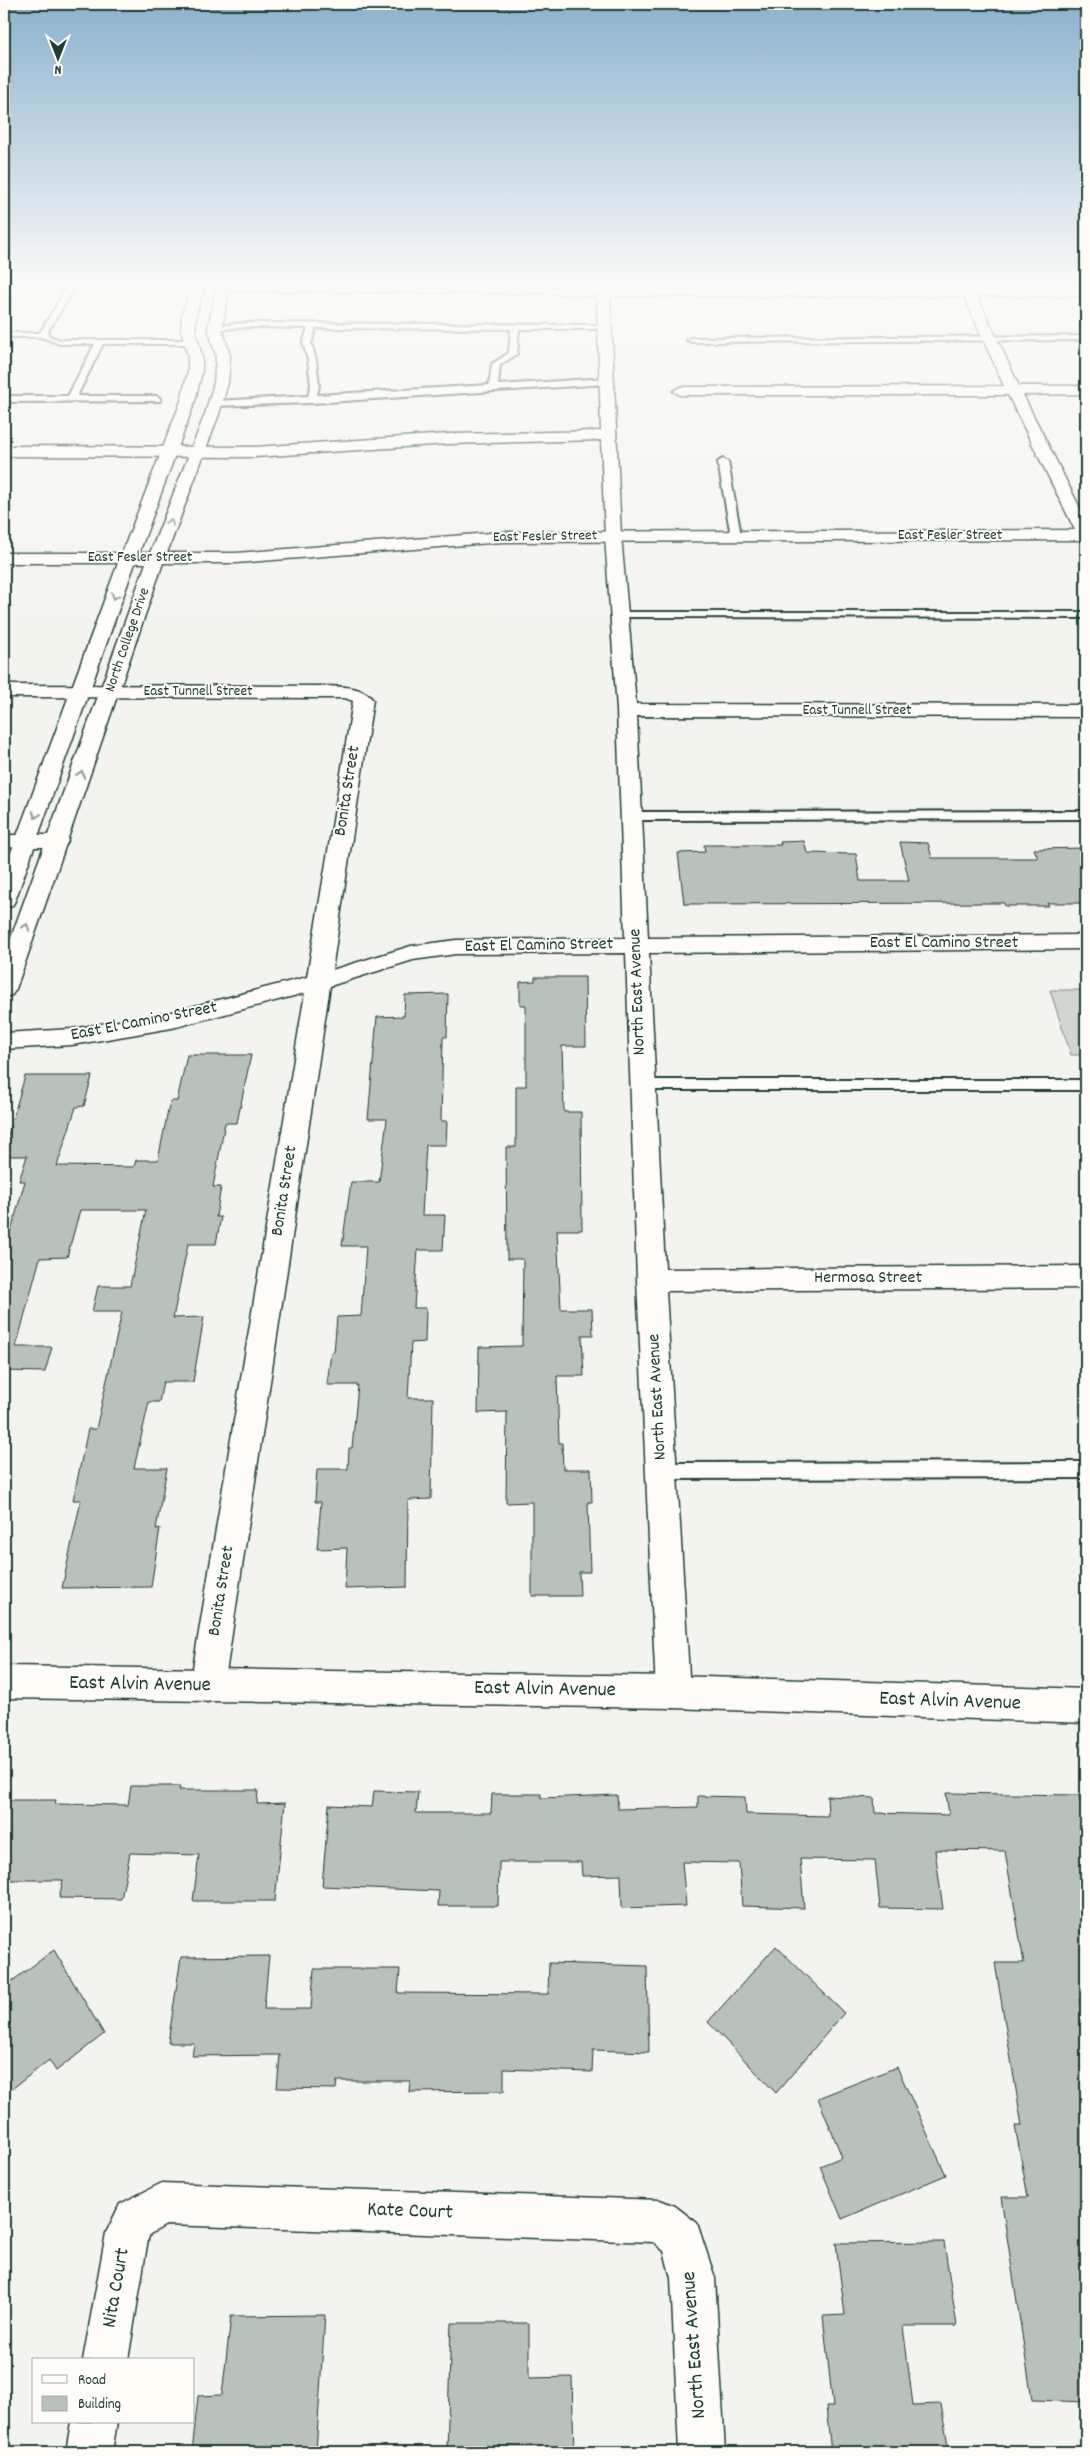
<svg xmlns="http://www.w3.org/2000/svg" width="1090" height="2456" font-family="Dekko,sans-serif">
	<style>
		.green { fill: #d1d6d1; stroke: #788a82 }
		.building { fill: #b9c1bb; stroke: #1f3d34 }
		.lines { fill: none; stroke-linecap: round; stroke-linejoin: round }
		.lane-casing { stroke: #1f3d34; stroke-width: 4 }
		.street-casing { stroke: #1f3d34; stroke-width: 3 }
		.secondary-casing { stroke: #1f3d34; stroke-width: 3 }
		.lane { fill: #fdfcf7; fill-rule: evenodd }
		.street { fill: #fdfcf7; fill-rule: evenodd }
		.secondary { fill: #fdfcf7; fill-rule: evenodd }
		.oneway { stroke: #8e9c96 }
		.labels { text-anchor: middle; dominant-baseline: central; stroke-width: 4; stroke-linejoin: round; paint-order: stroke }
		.far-street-label { font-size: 15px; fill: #1f3d34; stroke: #fdfcf7 }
		.street-label { font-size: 18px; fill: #1f3d34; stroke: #fdfcf7 }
		.near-street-label { font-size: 21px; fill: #1f3d34; stroke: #fdfcf7 }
	</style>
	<rect width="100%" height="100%" fill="#f4f4ef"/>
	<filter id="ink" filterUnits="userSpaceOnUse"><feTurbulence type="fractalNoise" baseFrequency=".02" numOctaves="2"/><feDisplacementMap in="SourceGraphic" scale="10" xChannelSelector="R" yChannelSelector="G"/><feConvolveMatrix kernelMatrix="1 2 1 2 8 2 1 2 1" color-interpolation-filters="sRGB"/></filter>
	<g filter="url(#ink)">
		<polygon class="green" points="1086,990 1086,1055 1071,1055 1050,990"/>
		<g class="building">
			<polygon points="804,841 807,853 856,854 860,881 909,881 900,842 928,843 932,858 1038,858 1034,849 1086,848 1086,903 1047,903 1049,906 1005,906 1004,903 684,904 678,853 705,852 704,845 781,845 780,842"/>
			<polygon points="535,977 585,977 586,1046 562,1046 564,1112 581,1112 582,1230 557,1230 561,1309 592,1309 593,1335 582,1335 584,1376 557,1376 559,1443 562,1443 563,1469 591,1469 592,1502 588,1502 590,1572 579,1572 580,1596 532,1596 532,1502 506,1503 507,1412 478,1413 479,1347 522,1346 523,1259 507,1259 506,1147 516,1147 516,1086 526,1086 526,1005 520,1005 520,982 535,981"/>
			<polygon points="448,994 447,1037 443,1037 441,1121 447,1121 446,1145 426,1145 422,1215 445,1215 443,1250 418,1250 414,1308 426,1308 425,1342 411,1343 408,1398 433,1398 431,1499 408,1500 407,1587 345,1589 347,1548 317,1549 321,1502 315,1502 317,1469 348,1469 349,1448 352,1448 358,1385 327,1385 331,1352 334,1352 337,1317 361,1316 366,1246 342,1246 351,1182 379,1182 387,1119 368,1119 377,1017 404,1016 405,995"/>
			<polygon points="187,1055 251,1055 237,1123 225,1123 213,1187 221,1187 216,1217 221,1217 216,1244 188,1244 173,1318 204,1317 193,1382 163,1382 159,1402 149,1402 134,1468 167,1468 156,1529 160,1528 151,1587 62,1588 81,1500 73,1500 88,1429 96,1429 122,1312 92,1312 98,1286 130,1286 146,1210 80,1210 67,1257 40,1258 16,1347 52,1347 45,1372 4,1371 4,1231 11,1231 25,1181 19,1181 27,1156 4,1156 4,1149 25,1076 92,1076 84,1106 76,1107 57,1166 134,1167 136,1160 158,1160 170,1101 177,1101"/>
			<polygon points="131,1786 180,1786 179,1790 258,1790 257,1804 285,1803 275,1901 193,1901 199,1855 130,1853 121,1899 59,1898 63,1880 4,1880 4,1800 56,1800 55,1804 128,1805"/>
			<polygon points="374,1791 418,1792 416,1813 491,1813 492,1794 541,1794 541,1798 617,1795 618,1809 698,1807 698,1796 745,1797 746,1814 828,1816 827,1796 874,1798 875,1813 949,1815 946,1793 1079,1795 1086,1831 1086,1999 1079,1999 1086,2038 1086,2402 1032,2400 1001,2197 1028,2197 1015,2126 1022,2126 995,1963 1024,1963 1005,1851 935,1850 943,1909 880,1908 875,1860 800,1859 804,1908 742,1906 739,1863 682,1862 686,1906 622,1908 621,1875 582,1876 581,1862 499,1862 498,1906 438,1906 439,1891 322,1886 329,1805 372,1807"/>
			<polygon points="776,1946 844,2013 776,2093 708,2022"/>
			<polygon points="54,1950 104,2034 56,2071 49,2060 4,2095 4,1987"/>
			<polygon points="269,1956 264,2009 311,2009 314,1969 400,1969 398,1993 548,1994 549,1963 647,1966 649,2052 593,2050 592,2072 504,2069 504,2091 409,2092 410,2081 337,2081 336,2089 277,2088 280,2055 192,2056 194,2043 168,2043 181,1957"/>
			<polygon points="897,2067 946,2175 842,2219 820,2166 842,2157 818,2098"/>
			<polygon points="944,2242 957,2326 903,2326 913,2405 941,2404 949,2452 831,2452 826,2407 833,2407 823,2316 845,2315 836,2243"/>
			<polygon points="325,2315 316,2452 192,2452 198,2396 222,2395 231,2316"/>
			<polygon points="451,2323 529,2323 529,2378 572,2377 574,2452 447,2452"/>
		</g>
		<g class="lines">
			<g class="lane-casing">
				<g id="lane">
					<polygon points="67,287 75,287 48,331 49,336 61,340 194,340 195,342 191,344 103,344 77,396 157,396 161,399 160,401 4,402 4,396 68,396 95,344 60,344 41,337 4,337 4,333 40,333"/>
					<path d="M247,323L605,325L609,327L608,329H519L517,354L500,365L498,385L607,378L611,381L607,384L312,403L212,406V402L215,401L308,396L311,385L308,360L303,343L308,328L247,327L215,330L211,328L215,326ZM316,328L511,329L509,353L492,364L489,385L317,395L319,385L316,360L311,343Z"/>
					<polygon points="1086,336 1086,340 691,342 687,340 691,338"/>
					<polygon points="723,459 728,462 741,536 736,539 731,536 718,462"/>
					<polygon points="620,612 1086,612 1086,618 616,617 616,613"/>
					<polygon points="1086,811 1086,819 631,820 625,816 631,812"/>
					<polygon points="642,1080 1086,1080 1086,1090 642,1090 637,1089 635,1085 637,1081"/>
					<polygon points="1086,1462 1086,1478 662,1479 655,1477 653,1471 655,1465 662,1463"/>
				</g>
			</g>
			<g class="street-casing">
				<g id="street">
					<path d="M214,287L1086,288V296H977L1019,386H1086V394L1023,395L1086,520V541L1080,540L1078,536L1008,395H680L673,391L680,387L1004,386L964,296H610L621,536L636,704L1086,705V717L637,716L648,938L1086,935V949L649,953L665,1269L1086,1266V1288L666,1291L690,1692L685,1704L673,1708L661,1704L656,1692L637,1280L626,953L456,954L413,960L330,986L224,1686L219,1698L207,1702L195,1698L190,1686L305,993L172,1028L72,1045L4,1049V1033L72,1029L172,1012L307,977L353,701L345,698H324L4,697V685L324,686C341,687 362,685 373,700L332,970L411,946L456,940L625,938L617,710L605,536L601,440L448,444L255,457L4,456V446L255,447L448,434L601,431L597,296L535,293L220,291Z"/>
					<polygon points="4,835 57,835 65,836 68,841 65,846 57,847 4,847"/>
					<polygon points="162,2183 660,2200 675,2206 697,2223 715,2278 725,2452 679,2452 671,2278 664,2251 653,2242 166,2225 150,2234 148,2239 128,2360 83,2360 106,2233 120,2204"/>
					<polygon points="71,2422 117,2422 112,2452 66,2452"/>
				</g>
			</g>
			<g class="secondary-casing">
				<g id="secondary">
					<polygon points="191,287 204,287 196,315 195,329 202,357 202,371 195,401 139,553 150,553 205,414 214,383 216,356 208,328 216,287 229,287 222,328 230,356 228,383 219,414 167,553 236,553 503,532 1086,530 1086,540 503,542 236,563 163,563 16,989 12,995 4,997 4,957 146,563 135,563 15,901 12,906 4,908 4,871 118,563 4,563 4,553 122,553 181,401 188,371 188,357 181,329 182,315"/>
					<polygon points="4,1666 673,1676 1086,1689 1086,1723 673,1708 4,1698"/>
				</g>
			</g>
			<use href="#lane" class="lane"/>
			<use href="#street" class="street"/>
			<use href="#secondary" class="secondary"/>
		</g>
		<defs><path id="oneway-chevron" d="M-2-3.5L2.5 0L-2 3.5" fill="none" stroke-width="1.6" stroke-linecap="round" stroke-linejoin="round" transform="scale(1.25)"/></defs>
		<g class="oneway">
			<use href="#oneway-chevron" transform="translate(170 522) rotate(-70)"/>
			<use href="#oneway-chevron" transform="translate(115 596) rotate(110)"/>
			<use href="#oneway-chevron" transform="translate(81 774) rotate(-70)"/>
			<use href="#oneway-chevron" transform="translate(36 815) rotate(110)"/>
			<use href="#oneway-chevron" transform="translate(26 927) rotate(-70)"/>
		</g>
	</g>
	<linearGradient id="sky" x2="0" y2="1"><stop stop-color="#8cb2ce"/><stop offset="0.45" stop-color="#fafaf8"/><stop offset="1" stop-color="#fafaf8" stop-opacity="0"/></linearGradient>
	<rect width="1090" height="631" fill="url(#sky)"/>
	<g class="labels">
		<g class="far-street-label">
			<text x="950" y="536">East Fesler Street</text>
			<text transform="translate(545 537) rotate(-1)">East Fesler Street</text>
			<text x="140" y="558">East Fesler Street</text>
			<text transform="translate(128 640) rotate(-71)">North College Drive</text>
			<text x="198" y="692">East Tunnell Street</text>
			<text x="857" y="711">East Tunnell Street</text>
		</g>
		<g class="street-label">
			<text transform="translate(348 791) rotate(-81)">Bonita Street</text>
			<text x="944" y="943">East El Camino Street</text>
			<text transform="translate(539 946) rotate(-1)">East El Camino Street</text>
			<text transform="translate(638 992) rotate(-92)">North East Avenue</text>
			<text transform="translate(144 1022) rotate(-11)">East El Camino Street</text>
			<text transform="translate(285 1191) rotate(-81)">Bonita Street</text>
			<text x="868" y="1278">Hermosa Street</text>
			<text transform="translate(658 1397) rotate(-93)">North East Avenue</text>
			<text transform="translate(222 1591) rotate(-81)">Bonita Street</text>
		</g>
		<g class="near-street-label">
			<text transform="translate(140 1685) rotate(1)">East Alvin Avenue</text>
			<text transform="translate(545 1690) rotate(1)">East Alvin Avenue</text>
			<text transform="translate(950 1702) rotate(2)">East Alvin Avenue</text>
			<text transform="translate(410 2212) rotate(2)">Kate Court</text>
			<text transform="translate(117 2288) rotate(-80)">Nita Court</text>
			<text transform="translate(695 2345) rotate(-94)">North East Avenue</text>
		</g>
	</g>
	<rect width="1090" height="2456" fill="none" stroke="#fdfcf7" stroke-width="20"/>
	<rect x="10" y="10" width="1070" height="2436" fill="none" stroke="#1f3d34" stroke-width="2" filter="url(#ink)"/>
	<rect x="32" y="2358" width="162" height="65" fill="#fdfcf7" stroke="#a4b0a9"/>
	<rect x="42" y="2375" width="25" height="8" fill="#fdfcf7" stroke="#a4b0a9"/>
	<text x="78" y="2384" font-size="15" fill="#1f3d34">Road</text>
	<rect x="42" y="2396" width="25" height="15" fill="#b9c1bb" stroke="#a4b0a9"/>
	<text x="78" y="2408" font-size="15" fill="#1f3d34">Building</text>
	<g transform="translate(58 58) rotate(180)" stroke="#fdfcf7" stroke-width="4" paint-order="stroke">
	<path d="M0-4L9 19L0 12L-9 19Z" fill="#1f3d34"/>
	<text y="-8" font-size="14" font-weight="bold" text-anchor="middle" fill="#1f3d34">N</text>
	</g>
</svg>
